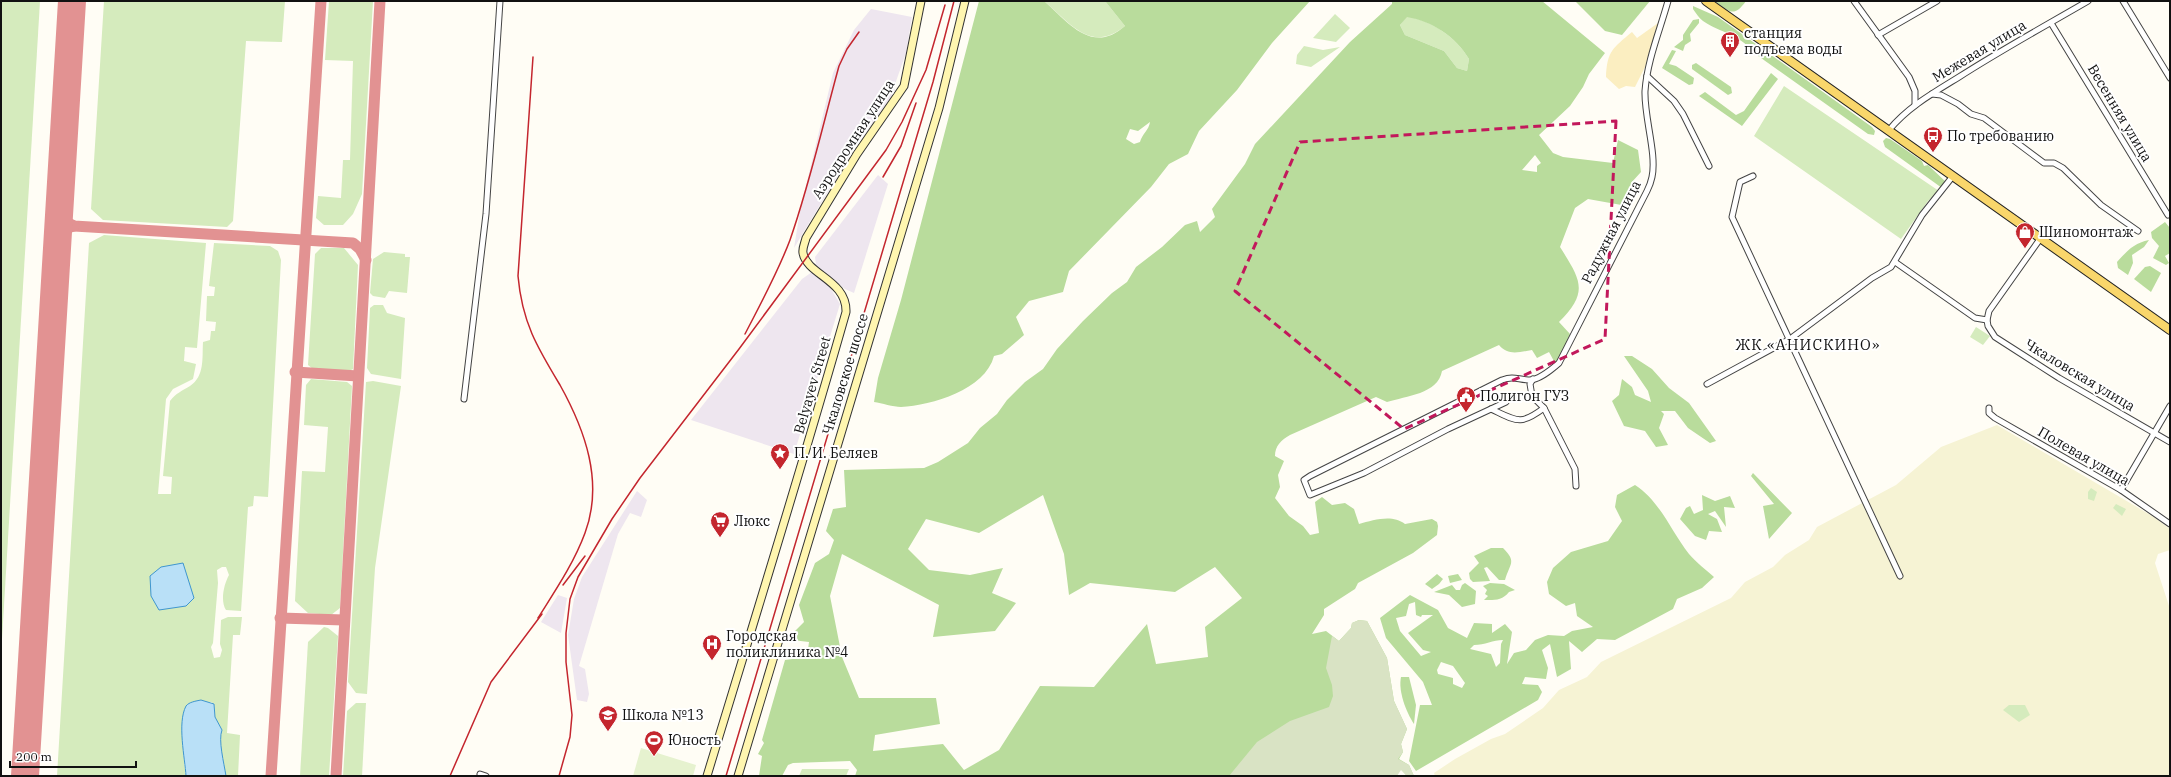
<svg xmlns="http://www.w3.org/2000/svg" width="2171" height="777" font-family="'IBM Plex Serif',serif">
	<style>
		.industrial { fill: #eee6ef }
		.farmland { fill: #f6f3d4 }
		.green { fill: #d5ebbd }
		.forest { fill: #b9dc9c; fill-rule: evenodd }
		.sand { fill: #fbeec1 }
		.cemetery { fill: #d9e3c4 }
		.pitch { fill: #e6f2cf }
		.water { fill: #b9e0f7; stroke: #3f96cf }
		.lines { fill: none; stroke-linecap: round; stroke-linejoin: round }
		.taxiway { stroke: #e29292; stroke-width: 11 }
		.runway { stroke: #e29292; stroke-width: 28 }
		.street-casing { stroke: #444; stroke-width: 7 }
		.secondary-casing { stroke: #333; stroke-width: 9 }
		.primary-casing { stroke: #222; stroke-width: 10 }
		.street { stroke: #fff; stroke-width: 5 }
		.secondary { stroke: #fff6b0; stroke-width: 7 }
		.primary { stroke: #f9d66b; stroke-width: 8 }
		.rail { stroke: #c4262e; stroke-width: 1.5 }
		.marked { fill: none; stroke: #c2185b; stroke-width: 3; stroke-dasharray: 8 5; stroke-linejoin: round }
		.labels { text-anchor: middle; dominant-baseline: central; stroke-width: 4; stroke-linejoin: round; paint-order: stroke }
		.poi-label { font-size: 14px; fill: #111; stroke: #fff; text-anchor: start }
		.street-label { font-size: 14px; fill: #111; stroke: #fff }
		.neighbourhood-label { font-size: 15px; letter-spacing: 1px; fill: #111; stroke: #fff }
	</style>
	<rect width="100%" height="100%" fill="#fffdf5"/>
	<g class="industrial">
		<polygon points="871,9 912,17 906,53 894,87 895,91 852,152 794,248 800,211 833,73 854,30"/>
		<polygon points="878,175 888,184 854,293 845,289 816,265 815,257"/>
		<polygon points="812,272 828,284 840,304 794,454 691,420 802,279"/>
		<polygon points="637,491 647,500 641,517 630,513 618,534 579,666 585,669 589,694 587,702 577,700 568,635 574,599 582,577"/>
		<polygon points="558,595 567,598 561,633 541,622"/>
	</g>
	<polygon class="farmland" points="1997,425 2154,517 2170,529 2170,550 2158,554 2155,563 2170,609 2170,776 1435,776 1434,773 1455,759 1491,739 1505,734 1543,708 1559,690 1587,677 1601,662 1731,598 1745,582 1773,567 1785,555 1809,540 1817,527 1896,485 1941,447"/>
	<g class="green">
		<polygon points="1,1 40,1 1,656"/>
		<polygon points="104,1 285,1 282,42 246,41 233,221 227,227 103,220 91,209"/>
		<polygon points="329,1 373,1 362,194 353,214 343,225 324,225 316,218 318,196 341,198 343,160 350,160 353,61 325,60"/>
		<path d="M1044,1H1105L1125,26C1091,54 1070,23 1044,1Z"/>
		<polygon points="1335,14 1350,28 1336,42 1313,38"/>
		<path d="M1407,16C1432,21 1456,37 1469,59L1467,71L1457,68L1444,51L1405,35L1400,25Z"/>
		<polygon points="1304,46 1323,50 1340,47 1311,67 1296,64 1297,55"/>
		<polygon points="1784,86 1939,191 1928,201 1901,239 1754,136"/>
		<path d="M104,235L206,243L197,348L185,347L184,361L196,364L193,379L173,389L166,399L158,494H171L172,477L163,476L170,401C176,393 182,391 190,386C205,376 202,358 203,342L210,340L211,331H215L216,322L206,321L207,296H214L215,287L209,286L214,243L270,246L278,251L281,260L268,497L254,496L253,506L248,507L241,611L226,610C220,601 224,584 229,575L226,567H222L217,570L218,583L213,643L211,647L214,658L220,657L222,650L220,644L221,620L228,617H242L240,635H233L227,733L240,735L238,776H226C224,762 217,742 222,730L215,717L214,704L211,702L206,703L183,721L184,762L186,776H57L89,243Z"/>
		<polygon points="321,248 344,248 358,265 353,369 349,371 313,369 308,365 315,254"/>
		<polygon points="384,252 405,254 405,257 410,257 407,293 389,291 385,298 373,296 370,293 373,259"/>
		<polygon points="374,305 383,305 387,313 405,318 401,379 371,374 367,368 370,308"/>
		<polygon points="1976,327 1990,336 1983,345 1970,337"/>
		<polygon points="311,379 347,382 352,386 340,608 331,615 308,613 295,601 302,471 325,472 328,427 304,425 306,385"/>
		<polygon points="373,381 401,386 375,568 367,694 356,693 348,682 366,382"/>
		<polygon points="2091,488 2097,492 2094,501 2088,499 2088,492"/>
		<polygon points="2116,504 2126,509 2122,516 2113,508"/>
		<polygon points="324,627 328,628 338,636 329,776 300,776 308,642"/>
		<polygon points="356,703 366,703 362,776 343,776 347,711"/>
		<polygon points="2009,705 2025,705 2030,715 2019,722 2003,710"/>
		<polygon points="802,769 849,769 846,776 799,776"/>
	</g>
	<g class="forest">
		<path d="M979,1H1044C1069,23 1092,55 1125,26L1105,1H1310L1272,43L1237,90L1199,131L1188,154L1169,164L1151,187L1069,271L1063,292L1029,301L1016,317L1024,335L1002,354L994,356C985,390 932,405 901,407C893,407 882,403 874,402L878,378L901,300ZM1150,122C1149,130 1142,134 1140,142L1134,144L1126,139L1130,129L1138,131Z"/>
		<path d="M1392,1H1542L1605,53L1589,74L1583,87L1570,106L1539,135L1553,153L1563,157L1613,163L1618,140L1638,150L1641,172L1631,183L1635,189L1627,206L1588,199L1575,208L1560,247C1580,279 1590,292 1559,322L1570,334L1560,359L1555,363L1549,352L1537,358L1532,350C1519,352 1508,356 1499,345L1442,371C1438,394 1406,396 1387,402L1376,397L1290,435C1281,440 1275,446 1275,456L1284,461L1278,475L1280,487L1275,498L1289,516L1303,526L1310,535L1319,533L1315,502L1322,497L1332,505L1345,503L1354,509L1359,524C1374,520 1392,514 1405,524L1432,519L1437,522L1438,526L1437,535L1413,553L1358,583L1355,589L1324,609V615L1312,634L1326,631L1339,641L1351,628L1352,623L1359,620L1367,621L1387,658L1394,701L1407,729L1401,744L1403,752L1399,759L1409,765L1414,776L1406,775L1401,769L1391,776H855L857,770L850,761L793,763L788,765L782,776H759L762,756L758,754L764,743L762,740L785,660L807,657L809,642L792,640L789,637L804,622L799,605L815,563L829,554L834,540L826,531L833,509L846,507L844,470L924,468L938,462L968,443L980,428L997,414L1007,400L1025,382L1043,369L1057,349L1083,321L1112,293L1127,282L1136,267L1162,247L1185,225L1197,221L1200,232L1215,217L1212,209L1245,164L1255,144L1350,42L1392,4ZM1407,17C1432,21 1456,37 1469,59L1467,71L1457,68L1444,51L1405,35L1400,25ZM1535,155L1541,163L1537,166V172L1522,170ZM1043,495L1064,554L1069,595L1090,583L1175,592L1215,567L1242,598L1205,627L1208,657L1156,664L1147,624L1094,687L1040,686L999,750L964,770L943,744L873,751L875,735L940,724L936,698H859L842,657L830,596L842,554L939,605L933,637L995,631L1016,603L992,593L1003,568L970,575L929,570L908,549L926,519L979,533Z"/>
		<polygon points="1575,1 1650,1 1622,35 1605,31"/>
		<path d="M1715,1H1746C1734,18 1729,12 1715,1Z"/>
		<path d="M1693,6L1718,17L1872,127L1875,131L1874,135L1868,134L1754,53C1737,32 1722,34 1703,21C1699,18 1696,13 1693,9Z"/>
		<polygon points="1699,19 1699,23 1690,34 1691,41 1685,45 1683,51 1674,47 1683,40 1683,35 1693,20"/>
		<polygon points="1672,50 1676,51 1669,64 1676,66 1694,78 1693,84 1689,85 1662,68"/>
		<polygon points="1696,63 1731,87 1732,93 1728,95 1692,69 1692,65"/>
		<polygon points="1771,73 1778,79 1742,126 1699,96 1705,92 1736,115 1744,111"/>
		<polygon points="1886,138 1890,139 1922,161 1924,166 1928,165 1947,183 1942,188 1885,147 1883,141"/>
		<polygon points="2165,222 2170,228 2170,253 2165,256 2169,263 2166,265 2153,258 2159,246 2152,238 2151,232"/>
		<path d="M2149,240L2144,247L2132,255L2133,263L2128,275L2118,268L2117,262C2127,251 2134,243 2149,240Z"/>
		<polygon points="2150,266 2161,273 2151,292 2134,279 2145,267"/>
		<polygon points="1624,356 1632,356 1652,369 1669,388 1689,403 1716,441 1710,443 1688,428 1675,411 1661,411 1664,414 1659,428 1668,445 1656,447 1645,431 1624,426 1612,401 1619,395 1622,379 1632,387 1635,395 1651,402 1648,391"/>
		<polygon points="1753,473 1792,513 1769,539 1763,506 1774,504 1751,476"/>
		<path d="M1635,485C1660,501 1671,531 1689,554C1696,562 1706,570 1714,577L1702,588L1677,599L1673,609L1615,640L1597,639L1582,652L1569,641L1571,669L1557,677L1550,644L1542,650L1548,668L1546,679L1525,677L1522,684L1538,685L1542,692L1538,700L1416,771L1409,761L1420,705H1432L1423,682L1386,638L1380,618L1410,595L1438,610L1448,628L1467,638L1474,623L1492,624V633L1505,624L1512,632L1507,664L1514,653L1526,650L1535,640L1548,635L1564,636L1572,631L1593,627L1577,616L1575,603L1566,606L1549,594L1547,582L1553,568L1571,552L1608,541L1622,521L1615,507L1617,495ZM1415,602L1416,615L1421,617L1422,615H1433L1408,633L1423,650L1431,652L1421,656L1400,631L1396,618L1406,616L1409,604ZM1503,640L1501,644L1500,663L1496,667L1491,654L1470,649L1474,645C1485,645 1493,640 1503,640ZM1441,662L1453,666L1465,683L1462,688L1453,684V678L1438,674L1437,670Z"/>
		<polygon points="1702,495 1715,501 1730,496 1735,508 1724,507 1726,527 1715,511 1708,514 1717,519 1722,532 1709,531 1706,540 1695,536 1680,519 1686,508 1690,506 1694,514 1703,510"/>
		<path d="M1491,548H1503C1517,562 1510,563 1505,580H1499L1487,567L1484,568L1490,581L1473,582L1470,579L1469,573L1479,563L1474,556Z"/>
		<polygon points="1437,574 1443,579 1439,584 1432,589 1425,584"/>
		<polygon points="1458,574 1462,580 1450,583 1448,576"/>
		<polygon points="1465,583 1476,591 1475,604 1462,607 1449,595 1434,592 1452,585 1456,590 1460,590 1462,585"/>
		<path d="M1490,583L1504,584L1515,590L1509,592C1502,601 1494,600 1484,600L1488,596L1485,594L1487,590L1483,586Z"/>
		<path d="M1401,677H1409L1416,705L1414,724C1406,712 1398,691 1401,677Z"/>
	</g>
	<path class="sand" d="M1658,23L1645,67L1635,87L1626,86L1619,89L1606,77C1607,51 1613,48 1632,32L1637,38Z"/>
	<polygon class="cemetery" points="1359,620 1367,621 1387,658 1394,701 1407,729 1401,744 1403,752 1398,759 1409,765 1414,776 1406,775 1401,770 1397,776 1229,776 1257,742 1290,721 1329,707 1333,696 1332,685 1326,668 1332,636 1339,641 1351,628 1352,623"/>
	<polygon class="pitch" points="641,748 696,765 693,776 633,776"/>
	<g class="water">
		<polygon points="183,563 194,598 186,606 159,610 151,596 150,576 161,567"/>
		<path d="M201,700L214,704L215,717L222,730C218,740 224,763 226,776H186C185,758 177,723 186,706C189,702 196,701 201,700Z"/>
	</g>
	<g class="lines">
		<g class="taxiway">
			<polyline points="59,211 64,221 74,226 353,243 360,249 366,260"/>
			<polyline points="58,239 64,229 74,226"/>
			<polyline points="295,372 358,376"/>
			<polyline points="280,618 344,620"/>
			<polyline points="271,776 321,1"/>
			<polyline points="336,776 380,1"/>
		</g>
		<polyline class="runway" points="25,776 72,1"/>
		<g class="street-casing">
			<g id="street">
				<polyline points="1854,1 1909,77 1915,91 1915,105"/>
				<polyline points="2123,1 2170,78"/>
				<polyline points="2051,23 2168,215"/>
				<polyline points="1878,35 1937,1"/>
				<polyline points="1647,76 1674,101 1683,114 1709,166"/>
				<polyline points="1932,94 1941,95 1958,104 1971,114 1984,118 2044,163 2054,163 2063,168 2101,205 2138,231"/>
				<path d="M1889,130C1908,107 1933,93 1959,77C2001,50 2045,26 2088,1"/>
				<polyline points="1753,176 1740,182 1732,217 1900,576"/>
				<polyline points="2040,239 1989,311 1987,320 1988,326 1995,337 2059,378 2170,442"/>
				<polyline points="1895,262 1975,318 1987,320"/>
				<polyline points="1533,379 1530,384 1532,396 1544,408 1575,469 1576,486"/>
				<polyline points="1707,384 1790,339 1872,278 1891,267 1922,215 1953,176"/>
				<polyline points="464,399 486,214 500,1"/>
				<path d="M1506,402L1448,429L1364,473L1310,495L1304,480L1310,476L1502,380C1514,376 1516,379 1528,380C1538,381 1551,370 1559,363L1647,191C1649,187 1651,182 1652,177C1657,154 1644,117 1645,91C1647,61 1660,30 1668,1"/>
				<polyline points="1989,408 1989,413 1995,418 2121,490 2170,524"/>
				<path d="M1491,409C1517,421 1520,426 1544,408"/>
				<polyline points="2121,490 2170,406"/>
				<polyline points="480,774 486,776"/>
			</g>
		</g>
		<g class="secondary-casing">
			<g id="secondary">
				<path d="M707,776C754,621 802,467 846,312C847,280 807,275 803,253C802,248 805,243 806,238L857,154L904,86L921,1"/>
				<polyline points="738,776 939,108 965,1"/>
			</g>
		</g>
		<g class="primary-casing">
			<polyline id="primary" points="1706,1 2170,330"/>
		</g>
		<use href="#street" class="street"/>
		<use href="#secondary" class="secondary"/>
		<use href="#primary" class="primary"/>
		<g class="rail">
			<path d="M533,57L518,276C522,322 537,347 560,385C585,430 604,482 585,533C574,563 555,591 538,618"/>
			<polyline points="883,177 901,146 916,103"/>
			<path d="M745,334C761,303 778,272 790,240C810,183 823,124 839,66L847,49L859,32"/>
			<polyline points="563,585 585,556"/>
			<polyline points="450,776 491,682 542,614"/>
			<polyline points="559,776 570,737 572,715 566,662 566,633 570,599 578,577 612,519 640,478 739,349 886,150 902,122 926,70 945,5"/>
			<polyline points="726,776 933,82 954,1"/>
		</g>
	</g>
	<path class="marked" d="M1616,121L1605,339L1404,429L1235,291L1300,142Z"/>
	<defs>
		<g id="building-pin" transform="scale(1)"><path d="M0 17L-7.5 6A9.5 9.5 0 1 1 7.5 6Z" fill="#c4262e" stroke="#fff"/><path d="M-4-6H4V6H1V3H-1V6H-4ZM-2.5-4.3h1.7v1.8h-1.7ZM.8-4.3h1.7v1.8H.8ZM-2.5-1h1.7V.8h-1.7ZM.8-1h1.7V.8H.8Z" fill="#fff"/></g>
		<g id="bus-pin" transform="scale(1)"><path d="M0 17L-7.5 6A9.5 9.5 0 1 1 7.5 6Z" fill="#c4262e" stroke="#fff"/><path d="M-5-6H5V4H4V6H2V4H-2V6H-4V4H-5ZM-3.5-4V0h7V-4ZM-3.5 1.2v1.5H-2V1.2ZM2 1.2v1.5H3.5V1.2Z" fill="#fff"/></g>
		<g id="shop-pin" transform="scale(1)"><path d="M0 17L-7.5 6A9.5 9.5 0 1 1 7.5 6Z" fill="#c4262e" stroke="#fff"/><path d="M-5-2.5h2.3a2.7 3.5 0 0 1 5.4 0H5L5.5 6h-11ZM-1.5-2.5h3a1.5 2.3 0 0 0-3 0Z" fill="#fff"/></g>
		<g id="civic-pin" transform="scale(1)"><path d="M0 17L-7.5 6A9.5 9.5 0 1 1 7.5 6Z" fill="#c4262e" stroke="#fff"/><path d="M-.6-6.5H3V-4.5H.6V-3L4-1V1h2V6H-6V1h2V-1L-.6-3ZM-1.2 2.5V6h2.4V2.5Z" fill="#fff"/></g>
		<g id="sight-pin" transform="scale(1)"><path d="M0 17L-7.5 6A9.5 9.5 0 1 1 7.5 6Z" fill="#c4262e" stroke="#fff"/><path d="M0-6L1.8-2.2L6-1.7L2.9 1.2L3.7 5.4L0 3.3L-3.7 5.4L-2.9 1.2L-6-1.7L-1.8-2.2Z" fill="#fff"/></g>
		<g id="supermarket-pin" transform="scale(1)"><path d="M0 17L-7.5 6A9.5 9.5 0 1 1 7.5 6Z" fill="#c4262e" stroke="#fff"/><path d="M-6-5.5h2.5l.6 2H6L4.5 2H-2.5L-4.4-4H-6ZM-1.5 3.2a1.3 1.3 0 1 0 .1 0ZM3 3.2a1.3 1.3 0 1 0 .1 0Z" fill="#fff"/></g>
		<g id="hospital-pin" transform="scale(1)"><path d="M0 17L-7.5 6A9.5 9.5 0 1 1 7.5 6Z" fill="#c4262e" stroke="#fff"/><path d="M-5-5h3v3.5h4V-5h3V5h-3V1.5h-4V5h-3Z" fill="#fff"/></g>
		<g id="school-pin" transform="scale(1)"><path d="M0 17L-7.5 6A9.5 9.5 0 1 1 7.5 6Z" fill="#c4262e" stroke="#fff"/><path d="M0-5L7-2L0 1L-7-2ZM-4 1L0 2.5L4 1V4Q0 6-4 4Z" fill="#fff"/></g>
		<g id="stadium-pin" transform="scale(1)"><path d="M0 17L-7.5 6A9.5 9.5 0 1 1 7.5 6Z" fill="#c4262e" stroke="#fff"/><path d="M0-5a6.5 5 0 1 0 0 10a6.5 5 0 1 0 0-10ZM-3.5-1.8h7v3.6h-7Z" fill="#fff"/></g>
	</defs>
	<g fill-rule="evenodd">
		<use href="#building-pin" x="1730" y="41"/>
		<use href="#bus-pin" x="1933" y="136"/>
		<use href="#shop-pin" x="2025" y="232"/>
		<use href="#civic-pin" x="1466" y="396"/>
		<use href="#sight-pin" x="780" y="453"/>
		<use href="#supermarket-pin" x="720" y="521"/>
		<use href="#hospital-pin" x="712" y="644"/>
		<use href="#school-pin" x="608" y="715"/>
		<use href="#stadium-pin" x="654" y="740"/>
	</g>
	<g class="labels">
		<g class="poi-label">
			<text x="1744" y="33">станция<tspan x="1744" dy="16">подъема воды</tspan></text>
			<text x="1947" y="136">По требованию</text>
			<text x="2039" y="232">Шиномонтаж</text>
			<text x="1480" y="396">Полигон ГУЗ</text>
			<text x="794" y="453">П. И. Беляев</text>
			<text x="734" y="521">Люкс</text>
			<text x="726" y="636">Городская<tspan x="726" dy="16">поликлиника №4</tspan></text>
			<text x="622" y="715">Школа №13</text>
			<text x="668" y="740">Юность</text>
		</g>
		<g class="street-label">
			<text transform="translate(1979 51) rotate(-31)">Межевая улица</text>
			<text transform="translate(2120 113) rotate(59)">Весенняя улица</text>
			<text transform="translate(853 139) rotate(-57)">Аэродромная улица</text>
			<text transform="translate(1611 232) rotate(-63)">Радужная улица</text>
			<text transform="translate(845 374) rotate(-73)">Чкаловское шоссе</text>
			<text transform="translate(2080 375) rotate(31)">Чкаловская улица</text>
			<text transform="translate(812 385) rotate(-74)">Belyayev Street</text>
			<text transform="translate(2084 456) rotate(30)">Полевая улица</text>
		</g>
		<g class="neighbourhood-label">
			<text x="1808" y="344">ЖК «АНИСКИНО»</text>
		</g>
	</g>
	<rect width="2171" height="777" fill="none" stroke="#111111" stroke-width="4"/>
	<path d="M10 761v6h126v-6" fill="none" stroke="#111111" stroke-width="2"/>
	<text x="16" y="761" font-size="12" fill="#111111" stroke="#ffffff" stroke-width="3" paint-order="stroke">200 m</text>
</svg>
